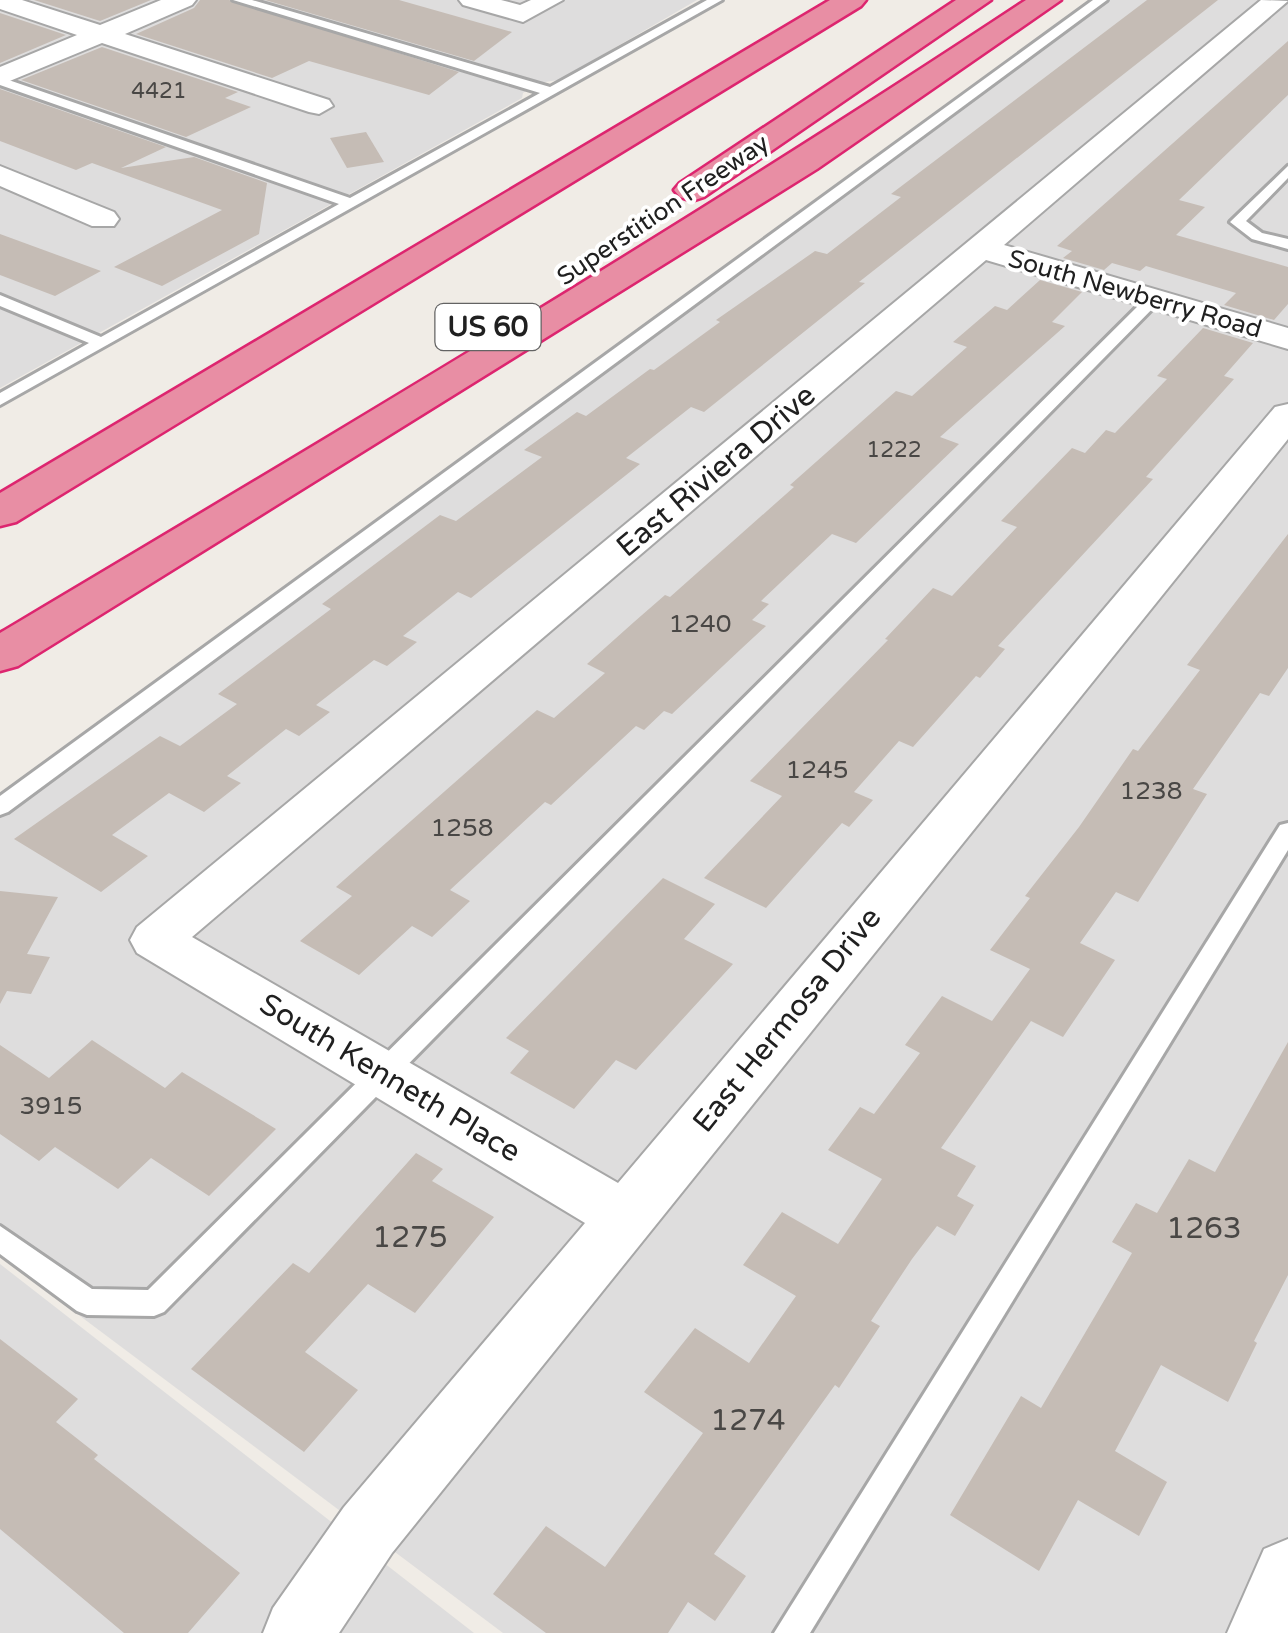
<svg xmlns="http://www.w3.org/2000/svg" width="1288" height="1633" font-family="'Varela Round',sans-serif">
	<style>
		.residential { fill: #dedddd }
		.building { fill: #c5bcb5 }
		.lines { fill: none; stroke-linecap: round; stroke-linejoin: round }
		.service-casing { stroke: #a7a7a7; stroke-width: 6 }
		.minor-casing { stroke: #a7a7a7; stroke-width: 4 }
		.motorway-casing { stroke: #dd256f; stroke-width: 5 }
		.service { fill: #fff; fill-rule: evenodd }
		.minor { fill: #fff; fill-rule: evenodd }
		.motorway { fill: #e88ea4; fill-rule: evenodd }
		.labels { text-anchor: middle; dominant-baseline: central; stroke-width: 8; stroke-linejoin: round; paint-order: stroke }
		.far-number-label { font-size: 22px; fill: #494745 }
		.far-street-label { font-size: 25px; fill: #202020; stroke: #fff }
		.number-label { font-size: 25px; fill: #494745 }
		.shield { fill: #fff; stroke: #636363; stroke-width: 2.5 }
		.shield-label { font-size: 28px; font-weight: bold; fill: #202020 }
		.street-label { font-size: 30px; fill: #202020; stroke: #fff }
		.near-number-label { font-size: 30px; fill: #494745 }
	</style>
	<rect width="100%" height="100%" fill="#f0ece6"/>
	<g class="residential">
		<polygon points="0,0 697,0 559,80 538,83 523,93 522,98 0,388"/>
		<polygon points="1110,0 1288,0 1288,1633 503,1633 0,1256 0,817"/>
		<polygon points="0,1264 474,1633 0,1633"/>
	</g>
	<g class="building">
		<polygon points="34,0 151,0 100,21"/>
		<polygon points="200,0 229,0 459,72 429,95 309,61 272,78 136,34 194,8"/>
		<polygon points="265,0 399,0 512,32 474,61"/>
		<polygon points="1147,0 1218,0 859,282 865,283 704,412 691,407 626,458 640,464 471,598 458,592 403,636 417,642 387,666 374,660 316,705 330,712 299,736 286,729 227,776 241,783 204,812 169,793 112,835 148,856 101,892 14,839 160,736 180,746 237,704 218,694 331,609 322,604 440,515 456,521 542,457 524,450 577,412 586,416 650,369 654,370 720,322 716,320 815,251 827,254 901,197 891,194"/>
		<polygon points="0,13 66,35 0,63"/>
		<polygon points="1288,41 1288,95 1179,200 1205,207 1176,235 1288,267 1288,304 1274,320 1224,305 1236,293 1146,266 1140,271 1112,263 1104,270 1063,258 1072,251 1057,246"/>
		<polygon points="102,47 238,92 225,98 251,107 186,137 21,80"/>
		<polygon points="0,89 166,147 121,168 194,157 267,183 259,234 162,286 114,267 222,210 92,163 76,170 0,141"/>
		<polygon points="366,132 384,162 347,168 330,138"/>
		<polygon points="0,234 101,271 55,296 0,275"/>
		<polygon points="1040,280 1082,292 1052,322 1065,326 940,437 959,444 856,543 832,534 761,601 769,604 752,620 766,626 741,649 672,714 664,711 644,730 636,726 551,805 545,802 450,890 470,901 432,937 412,926 359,975 300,941 352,896 336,887 537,710 554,718 605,673 587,664 634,622 665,595 670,597 794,487 790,485 896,391 912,396 967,347 953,342 995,306 1007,310"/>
		<polygon points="1203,328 1253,343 1224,376 1234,379 1146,477 1153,479 998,646 1005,649 980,678 976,676 913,747 899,741 854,792 873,800 849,827 842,823 766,908 704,878 782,796 750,781 888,640 885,639 933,588 952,596 1017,527 1001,521 1072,448 1085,453 1106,430 1115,433 1167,379 1157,376"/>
		<polygon points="1288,534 1288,668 1269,696 1260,693 1193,789 1207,794 1138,902 1116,892 1080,943 1115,960 1063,1037 1031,1021 941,1148 976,1166 957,1196 974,1205 955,1236 937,1226 912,1259 871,1321 880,1326 839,1388 835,1385 714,1554 746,1576 715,1621 688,1602 668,1633 546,1633 493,1594 546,1526 605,1567 703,1433 644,1392 695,1328 749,1363 796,1296 743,1265 782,1212 838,1244 882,1179 828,1150 860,1107 874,1114 920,1053 905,1045 942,996 992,1021 1030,969 990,950 1030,898 1025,896 1079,827 1133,749 1138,751 1200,670 1187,665"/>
		<polygon points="663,878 715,904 684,939 733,964 636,1070 616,1060 574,1109 510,1073 529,1051 506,1038"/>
		<polygon points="0,891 58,897 27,954 50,957 31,994 7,991 0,1004"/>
		<polygon points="92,1040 165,1088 182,1072 276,1129 209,1196 151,1158 118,1189 55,1147 39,1161 0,1134 0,1045 49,1078"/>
		<polygon points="1288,1042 1288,1275 1254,1341 1257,1343 1228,1402 1161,1365 1115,1451 1167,1482 1139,1536 1078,1500 1039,1571 950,1515 1021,1396 1041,1408 1132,1253 1112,1242 1136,1203 1157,1213 1189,1159 1215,1172"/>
		<polygon points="416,1153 443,1169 432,1181 494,1217 415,1313 368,1284 305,1352 358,1390 304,1452 191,1369 293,1263 309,1273"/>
		<polygon points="0,1339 78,1399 56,1422 98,1455 94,1459 240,1573 188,1633 124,1633 0,1529"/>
	</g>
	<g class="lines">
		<g class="service-casing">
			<g id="service">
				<polygon points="233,0 252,0 550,87 707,0 722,0 0,405 0,393 89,343 0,306 0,295 101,337 339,204 0,85 0,77 350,198 540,93"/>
				<polygon points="1093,0 1107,0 8,812 0,815 0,796"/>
				<polygon points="1288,166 1288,178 1246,221 1262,233 1288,239 1288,249 1252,239 1230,222"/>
				<polygon points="1148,296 1162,299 164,1312 154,1316 87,1315 77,1311 0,1254 0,1226 92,1289 148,1290"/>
				<polygon points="1288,823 1288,850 810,1633 774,1633 1280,825"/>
			</g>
		</g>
		<g class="minor-casing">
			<g id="minor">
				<polygon points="0,0 22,0 100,25 161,0 196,0 192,5 125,34 329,100 333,106 319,114 309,112 102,43 0,85 0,67 77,35 0,9"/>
				<polygon points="459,0 501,0 520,5 531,0 563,0 523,22 463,5"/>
				<polygon points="1261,0 1288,1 1004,245 1288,328 1288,349 986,260 192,937 618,1183 1275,407 1288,404 1288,439 392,1553 339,1633 263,1633 273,1608 344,1507 585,1223 137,953 130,940 137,927"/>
				<polygon points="0,166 114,212 119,219 114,226 92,226 0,186"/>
				<polygon points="1288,1539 1288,1633 1227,1633 1264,1549"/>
			</g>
		</g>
		<g class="motorway-casing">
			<g id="motorway">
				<polygon points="830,0 866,0 861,6 16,522 0,526 0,493"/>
				<polygon points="956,0 991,0 704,197 692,201 680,197 674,190 680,183"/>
				<path d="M1026,0H1061L817,169L18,666L0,671V633C346,427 691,222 1026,0Z"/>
			</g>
		</g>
		<use href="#service" class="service"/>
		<use href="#minor" class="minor"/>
		<use href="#motorway" class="motorway"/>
	</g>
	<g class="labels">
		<g class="far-number-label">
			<text x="159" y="91">4421</text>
			<text x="894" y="450">1222</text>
		</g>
		<g class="far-street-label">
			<text transform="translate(663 210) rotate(-34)">Superstition Freeway</text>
			<text transform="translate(1135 294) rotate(16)">South Newberry Road</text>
		</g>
		<g class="number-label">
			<text x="700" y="624">1240</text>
			<text x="817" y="770">1245</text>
			<text x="1151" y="791">1238</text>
			<text x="462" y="828">1258</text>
			<text x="51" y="1106">3915</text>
		</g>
		<rect class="shield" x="435.5" y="304" width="105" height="46" rx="8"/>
		<g class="shield-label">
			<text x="488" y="327">US 60</text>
		</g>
		<g class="street-label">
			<text transform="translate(716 471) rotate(-40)">East Riviera Drive</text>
			<text transform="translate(787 1020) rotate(-51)">East Hermosa Drive</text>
			<text transform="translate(390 1078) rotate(31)">South Kenneth Place</text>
		</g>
		<g class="near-number-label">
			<text x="1204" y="1228">1263</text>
			<text x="410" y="1237">1275</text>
			<text x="748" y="1420">1274</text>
		</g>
	</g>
</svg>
